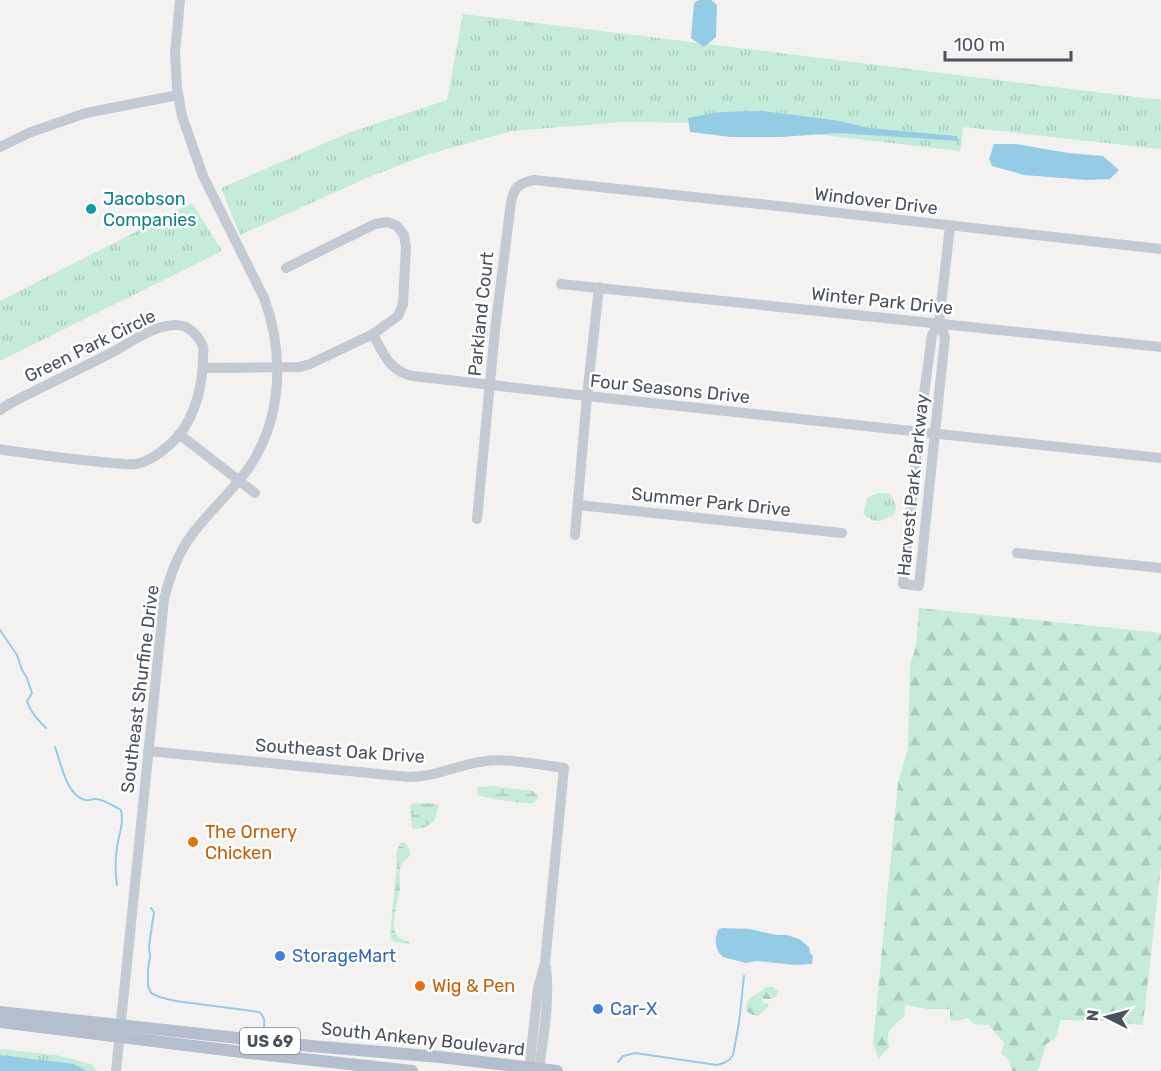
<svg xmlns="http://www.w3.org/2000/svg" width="1161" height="1071" font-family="Rubik,sans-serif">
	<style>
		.forest { fill: url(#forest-firs) }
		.wetland { fill: url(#wetland-marsh) }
		.park { fill: url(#park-tufts) }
		.water { fill: #95cce5 }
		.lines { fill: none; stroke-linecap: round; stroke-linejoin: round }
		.stream { stroke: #95cce5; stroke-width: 2 }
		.minor { stroke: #c3cad1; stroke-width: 10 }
		.major { stroke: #b4becd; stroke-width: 12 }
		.culture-dot { fill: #0f9aa8; stroke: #fff; stroke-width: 2 }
		.food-dot { fill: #e8710a; stroke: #fff; stroke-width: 2 }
		.shop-dot { fill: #3f7fe0; stroke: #fff; stroke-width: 2 }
		.labels { text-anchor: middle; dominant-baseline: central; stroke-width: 5; stroke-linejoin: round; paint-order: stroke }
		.shield { fill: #fff; stroke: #80868e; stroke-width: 1.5 }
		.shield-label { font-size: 16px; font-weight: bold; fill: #4a525d }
		.culture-label { font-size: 18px; fill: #0d838f; stroke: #fff; text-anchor: start }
		.street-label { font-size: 18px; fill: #4a525d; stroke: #fff }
		.food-label { font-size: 18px; fill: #c56008; stroke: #fff; text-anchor: start }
		.shop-label { font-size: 18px; fill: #366cbe; stroke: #fff; text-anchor: start }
	</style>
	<defs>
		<pattern id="forest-firs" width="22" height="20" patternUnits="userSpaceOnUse" patternTransform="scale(1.5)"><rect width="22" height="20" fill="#c4ecd8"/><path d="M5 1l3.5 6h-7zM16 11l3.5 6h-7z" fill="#aaccbc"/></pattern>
		<pattern id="wetland-marsh" width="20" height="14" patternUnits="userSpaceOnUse" patternTransform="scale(1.5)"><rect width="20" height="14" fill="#c4ecd8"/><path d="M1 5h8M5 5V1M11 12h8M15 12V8" fill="none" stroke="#aaccbc"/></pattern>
		<pattern id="park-tufts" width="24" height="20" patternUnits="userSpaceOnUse" patternTransform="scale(1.5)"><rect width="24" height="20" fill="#c4ecd8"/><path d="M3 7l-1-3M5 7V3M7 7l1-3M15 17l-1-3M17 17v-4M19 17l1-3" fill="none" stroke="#aaccbc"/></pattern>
	</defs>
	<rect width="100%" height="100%" fill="#f3f2f1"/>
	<g class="forest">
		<path d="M919,608L1161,633V866L1143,1025L1106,1021L1061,1020L1055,1039L1046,1044L1039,1068L1037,1071H1012L1007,1057L1001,1054L1004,1043L989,1025L974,1024L968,1018L956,1021L950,1020V1009H927L905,1005L904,1017C891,1028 885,1030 889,1047L879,1058L873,1044L898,783L908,748L910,666L916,646Z"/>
		<path d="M766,987H773L778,991L777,996L771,999H761L763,1003H767L769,1006L758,1016L753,1015L746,1011C746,995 756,996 766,987Z"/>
	</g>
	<g class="wetland">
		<path d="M493,786L533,791L538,796L537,799C536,800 535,802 534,803C528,805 485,798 478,795L477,787Z"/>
		<path d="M420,803H433L439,805L434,821C428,826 420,831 412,828L410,807L411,804Z"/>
		<path d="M404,842C407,845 411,850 410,855C408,859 403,860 401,865C398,873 401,880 400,889C398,899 390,927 397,935C399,939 405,940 409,942V944L393,942L390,934L397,865L396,853L400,843Z"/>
	</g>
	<g class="park">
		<polygon points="463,14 1161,100 1161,149 963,127 960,151 718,123 623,122 512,131 426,155 369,177 240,235 221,188 348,133 447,100"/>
		<polygon points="192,203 222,251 0,361 0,301"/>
		<path d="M878,493L890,494L896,505L895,514C881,522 875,525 863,513L867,498Z"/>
		<polygon points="0,1049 56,1055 91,1064 97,1071 0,1071"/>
	</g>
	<g class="water">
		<polygon points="699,0 711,0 717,5 716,37 704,47 691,38 694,3"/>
		<polygon points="763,111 840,121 868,128 956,136 960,141 839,133 780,137 731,137 690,132 688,118 720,112"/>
		<polygon points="994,144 1016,144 1068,153 1103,156 1119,170 1110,179 1086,180 1024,175 992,166 989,159"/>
		<path d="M722,928L750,929L776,935H787L799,939L809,947L810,953L813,956L812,964L795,965L756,961L746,963L723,957C715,950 714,940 718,930Z"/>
		<polygon points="0,1055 74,1064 87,1071 0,1071"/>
	</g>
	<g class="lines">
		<g class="stream">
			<path d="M0,630L17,655L22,670L27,678L32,693L27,701C30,712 38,720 46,728"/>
			<path d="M55,747C61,763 66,795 85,800C88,801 91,799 94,799C100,798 116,807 121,810C124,823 119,834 117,847C115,860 115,872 117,885"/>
			<path d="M151,908L154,912L149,946L150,957L148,969V986L151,993L159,997L176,1001L259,1012C266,1017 264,1023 264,1030"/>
			<polyline points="618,1062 623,1056 635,1053 717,1065 724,1063 730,1059 733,1055 739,1023 744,976"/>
		</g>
		<g class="minor">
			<polyline points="0,147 31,132 86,113 178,95"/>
			<polyline points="561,284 1161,347"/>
			<polyline points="939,323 945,337 919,586 903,584 919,432 932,335 939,323 950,226"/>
			<path d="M373,334C383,353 390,372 413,376L587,396L1161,458"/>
			<polyline points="203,368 300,367 310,364 373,334 398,316 403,304 406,247 404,235 397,226 388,222 375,224 286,268"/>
			<path d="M0,410L9,404C41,387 74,372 107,355C127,345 154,324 177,325C184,325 188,328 193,332C197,336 202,342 203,347C204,350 203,354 203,357C203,383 196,413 180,434C170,446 154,459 140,463C132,466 121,463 112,463C76,460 40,455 4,450L0,449"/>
			<polyline points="179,434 255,493"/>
			<polyline points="578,505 842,533"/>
			<path d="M477,519L495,330L511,202C514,187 519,183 534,180L759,204L1161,249"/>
			<polyline points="575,535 587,396 599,287"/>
			<polyline points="1017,553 1161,568"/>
			<path d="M148,751L409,777C438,777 458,764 486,761C508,758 541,765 564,768L545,963L538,988L529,1071"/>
			<path d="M116,1071L164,599C170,576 177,555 191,536C209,511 233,491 250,466C283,416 284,352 264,298L203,176L182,116L177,88L175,53L180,0"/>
			<path d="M539,1071C543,1037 550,1002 546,967"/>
		</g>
		<g class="major">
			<polyline points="0,1012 311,1046 440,1057 557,1071"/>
			<polyline points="0,1022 250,1053 412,1071"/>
		</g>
	</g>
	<circle class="culture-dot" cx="91" cy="209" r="6"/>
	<g class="food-dot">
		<circle cx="193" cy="842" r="6"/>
		<circle cx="420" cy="986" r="6"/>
	</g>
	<g class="shop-dot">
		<circle cx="280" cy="956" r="6"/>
		<circle cx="598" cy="1009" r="6"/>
	</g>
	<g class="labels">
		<rect class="shield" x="240" y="1028" width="60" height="26" rx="4.5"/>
		<g class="shield-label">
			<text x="270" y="1041">US 69</text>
		</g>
		<g class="culture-label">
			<text x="103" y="199">Jacobson<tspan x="103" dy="21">Companies</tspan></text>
		</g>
		<g class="street-label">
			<text transform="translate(876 201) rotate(7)">Windover Drive</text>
			<text transform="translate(882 301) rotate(6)">Winter Park Drive</text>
			<text transform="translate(481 314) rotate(-84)">Parkland Court</text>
			<text transform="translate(90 346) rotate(-26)">Green Park Circle</text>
			<text transform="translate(670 389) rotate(6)">Four Seasons Drive</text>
			<text transform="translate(913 485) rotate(-84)">Harvest Park Parkway</text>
			<text transform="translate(711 502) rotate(6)">Summer Park Drive</text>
			<text transform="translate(140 689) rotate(-83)">Southeast Shurfine Drive</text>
			<text transform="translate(340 751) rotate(4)">Southeast Oak Drive</text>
			<text transform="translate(423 1039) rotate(6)">South Ankeny Boulevard</text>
		</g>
		<g class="food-label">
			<text x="205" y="832">The Ornery<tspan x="205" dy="21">Chicken</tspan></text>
			<text x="432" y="986">Wig &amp; Pen</text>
		</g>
		<g class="shop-label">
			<text x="292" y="956">StorageMart</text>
			<text x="610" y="1009">Car-X</text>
		</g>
	</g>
	<g transform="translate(1107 1017) rotate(276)" stroke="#ffffff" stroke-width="4.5" paint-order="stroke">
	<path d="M0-4.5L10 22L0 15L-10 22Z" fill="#4a525d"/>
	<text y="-9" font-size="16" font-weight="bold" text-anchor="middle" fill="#4a525d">N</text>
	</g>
	<path d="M945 51v9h126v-9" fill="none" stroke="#4a525d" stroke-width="3"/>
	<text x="954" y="51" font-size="18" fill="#4a525d" stroke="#ffffff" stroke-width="4.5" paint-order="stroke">100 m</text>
</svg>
